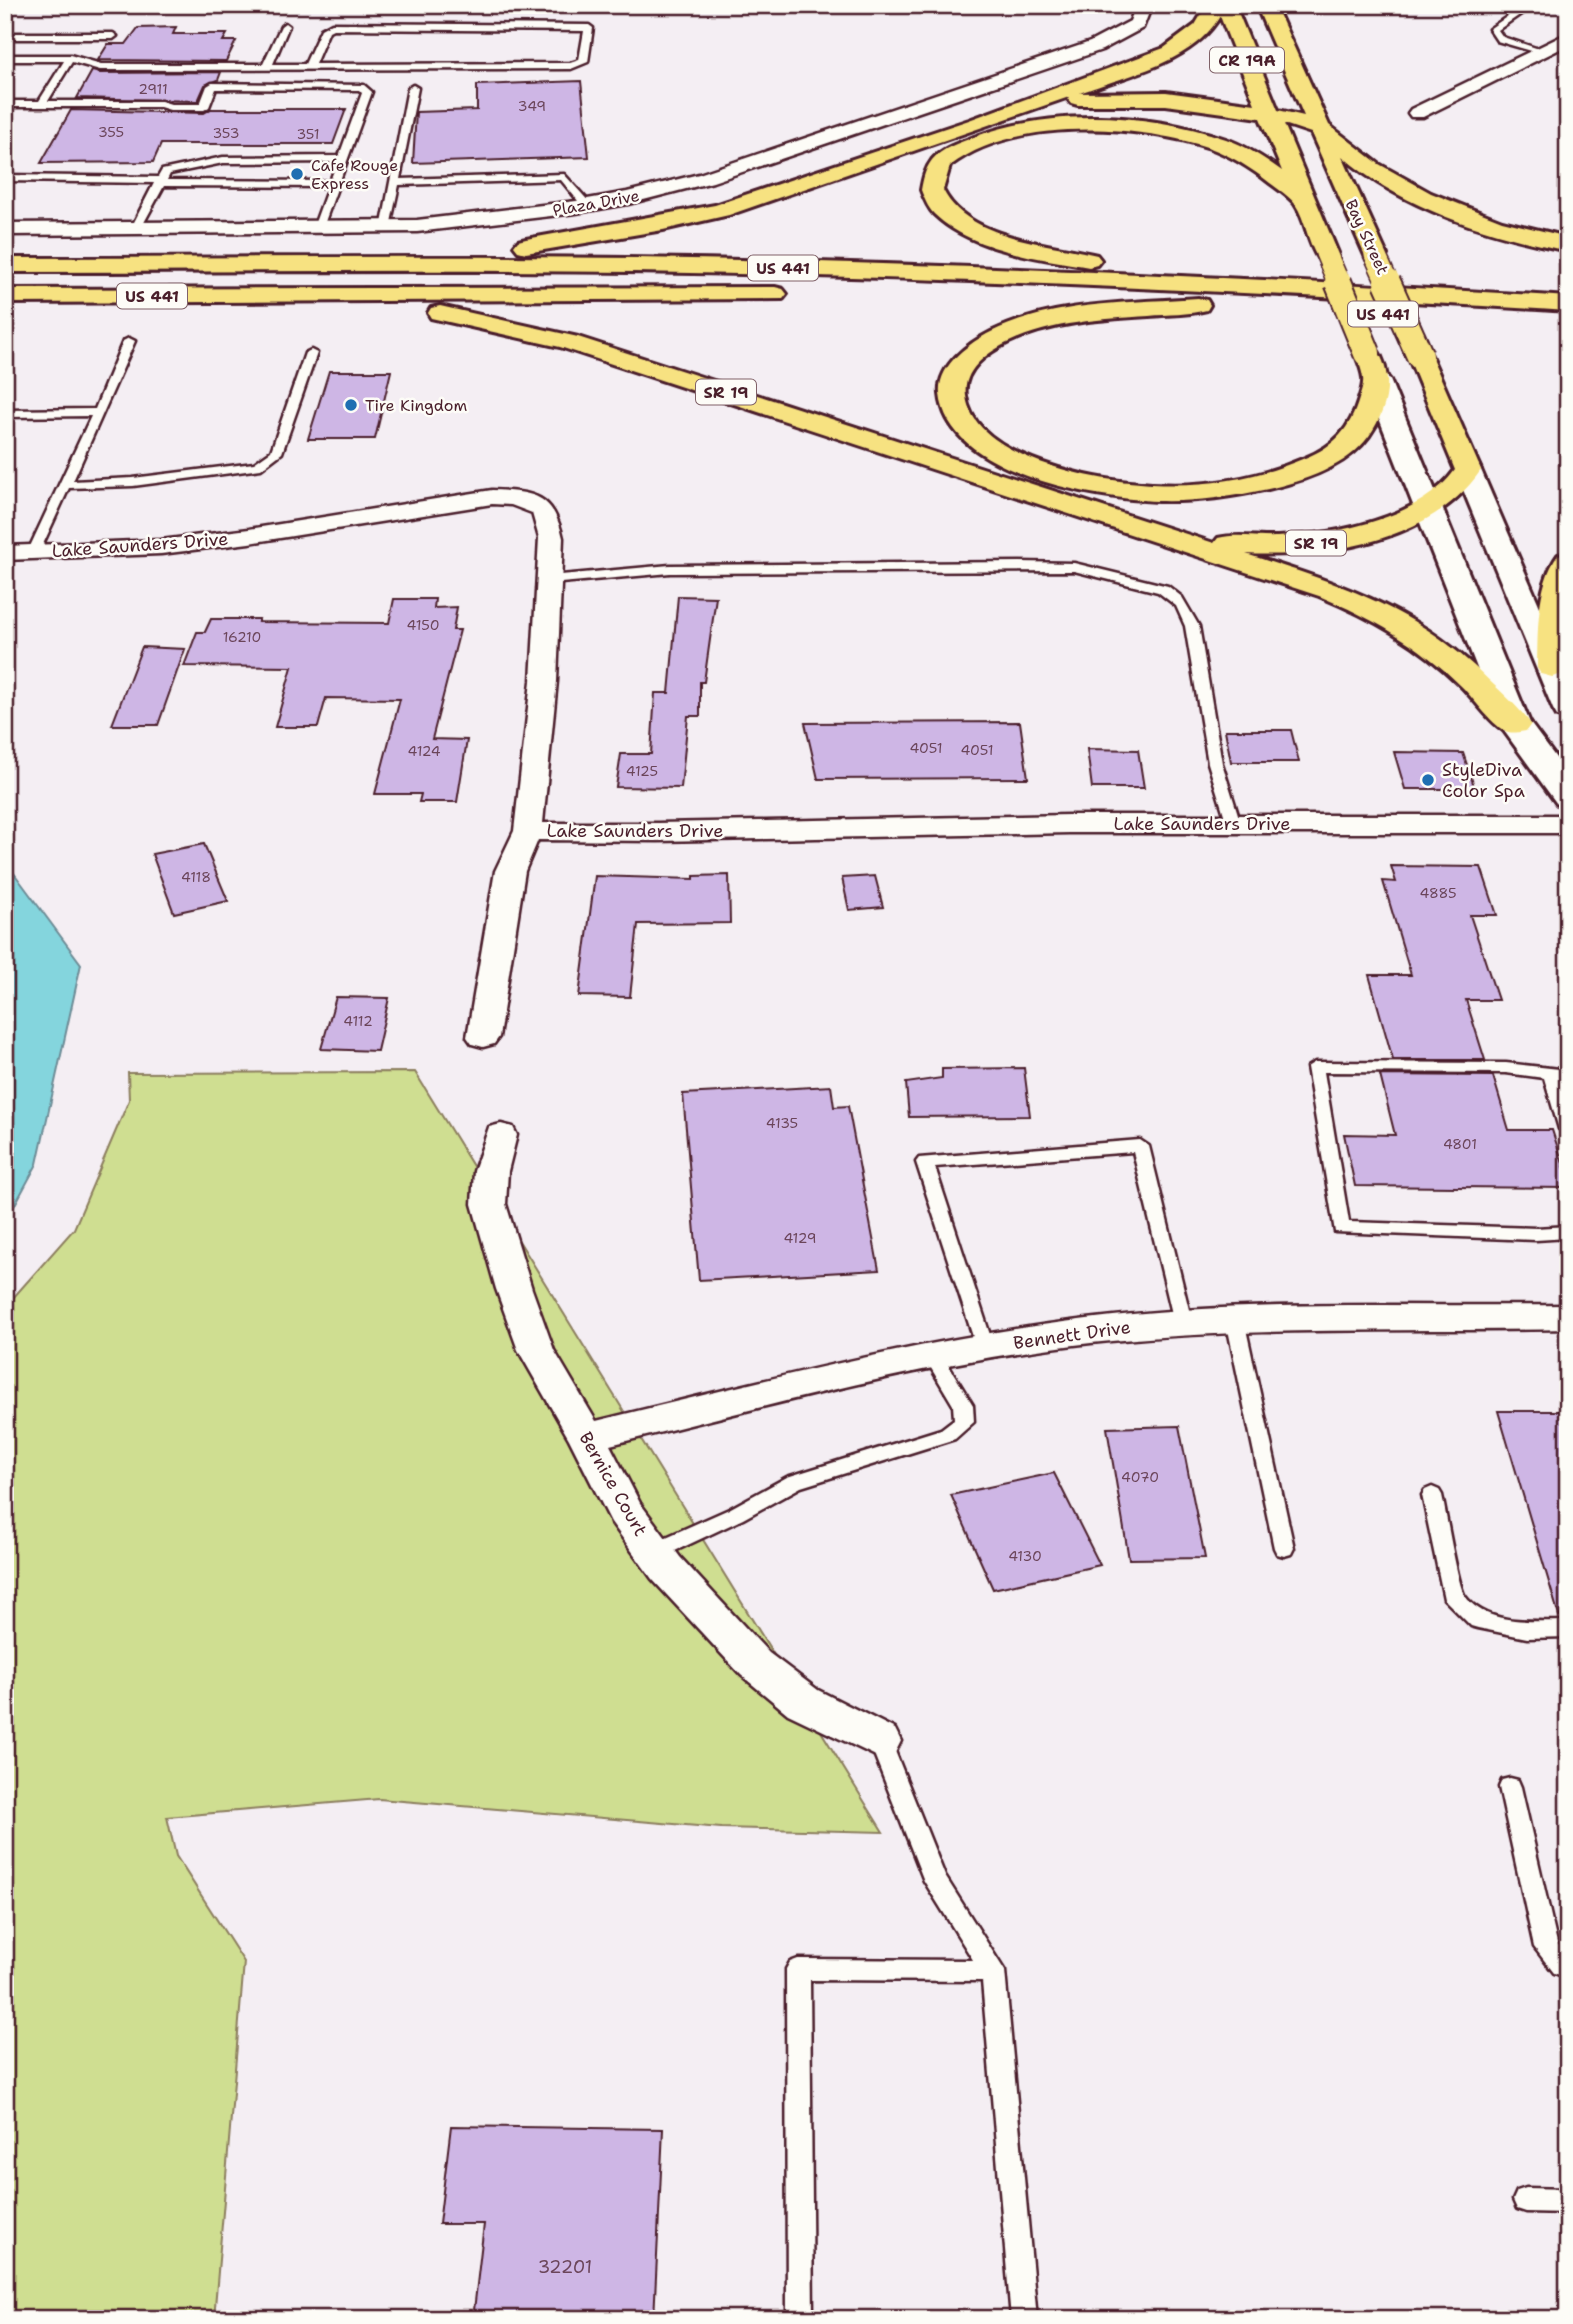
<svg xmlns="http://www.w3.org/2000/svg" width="1573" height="2324" font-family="'Shantell Sans',sans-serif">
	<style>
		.green { fill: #cfde91; stroke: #8c7e5e; stroke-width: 2 }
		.water { fill: #84d5dd; stroke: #6d8c96; stroke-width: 2 }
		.building { fill: #ceb6e5; stroke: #4a1f2b; stroke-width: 2 }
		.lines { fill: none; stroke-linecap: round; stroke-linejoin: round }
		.service-casing { stroke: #4a1f2b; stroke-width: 5 }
		.minor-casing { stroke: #4a1f2b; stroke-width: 5 }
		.secondary-casing { stroke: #4a1f2b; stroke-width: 6 }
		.primary-casing { stroke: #4a1f2b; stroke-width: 6 }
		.service { fill: #fdfcf7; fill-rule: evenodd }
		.minor { fill: #fdfcf7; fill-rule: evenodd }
		.secondary { fill: #fdfcf7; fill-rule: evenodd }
		.primary { fill: #f7e281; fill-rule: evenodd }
		.primary-bridge-far1-casing { stroke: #4a1f2b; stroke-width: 24; stroke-linecap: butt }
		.primary-bridge-casing { stroke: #4a1f2b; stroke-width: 30; stroke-linecap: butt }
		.primary-bridge-far1 { stroke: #f7e281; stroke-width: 21 }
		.primary-bridge { stroke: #f7e281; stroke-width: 26 }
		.poi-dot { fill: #1f6fb2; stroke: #fdfcf7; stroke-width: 2.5 }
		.labels { text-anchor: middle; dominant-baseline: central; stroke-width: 5; stroke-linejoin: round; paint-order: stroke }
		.number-label { font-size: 14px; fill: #6b455a }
		.shield { fill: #fdfcf7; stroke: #806168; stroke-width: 2 }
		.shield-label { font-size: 16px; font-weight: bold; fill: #4a1f2b }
		.far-poi-label { font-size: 16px; fill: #4a1f2b; stroke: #fdfcf7; text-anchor: start }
		.far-street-label { font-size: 16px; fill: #4a1f2b; stroke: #fdfcf7 }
		.street-label { font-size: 18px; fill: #4a1f2b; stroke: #fdfcf7 }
		.poi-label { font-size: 18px; fill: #4a1f2b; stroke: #fdfcf7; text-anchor: start }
		.near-number-label { font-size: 18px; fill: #6b455a }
	</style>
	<rect width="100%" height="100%" fill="#f4eef3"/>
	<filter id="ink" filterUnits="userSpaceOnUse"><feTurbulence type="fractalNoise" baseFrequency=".0143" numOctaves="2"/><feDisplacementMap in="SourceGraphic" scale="14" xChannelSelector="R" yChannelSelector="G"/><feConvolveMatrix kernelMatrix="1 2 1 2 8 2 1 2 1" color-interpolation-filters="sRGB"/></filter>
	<g filter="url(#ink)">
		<polygon class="green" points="415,1072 883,1832 721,1828 379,1799 167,1817 176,1856 244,1962 214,2319 5,2319 5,1307 74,1229 129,1100 128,1073"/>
		<polygon class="water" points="5,861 81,964 37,1164 5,1223"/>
		<g class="building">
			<polygon points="176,27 173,34 227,34 223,41 236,41 226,61 98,60 108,44 126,44 138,28"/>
			<polygon points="92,71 100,73 221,72 218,80 205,85 198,101 77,98"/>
			<polygon points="581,81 589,157 413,163 416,112 477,110 477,85"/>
			<polygon points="211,109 346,109 333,144 161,144 153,162 41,163 71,110 204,113"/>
			<polygon points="329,371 391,371 375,439 308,439"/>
			<polygon points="678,596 716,597 704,682 700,682 700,716 688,716 681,788 616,787 621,754 651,754 655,693 669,693"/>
			<polygon points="394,599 435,599 434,608 457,607 453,630 460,630 432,739 467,740 457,802 419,802 421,794 375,794 400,699 326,698 318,727 275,727 292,667 184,666 197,632 205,632 211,619 259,619 258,622 389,623"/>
			<polygon points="142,647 185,649 158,725 112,725"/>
			<polygon points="1020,722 1028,778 818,779 805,723"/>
			<polygon points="1225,730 1291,730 1299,762 1231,762"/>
			<polygon points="1087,749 1138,750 1144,788 1092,788"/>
			<polygon points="1394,752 1463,753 1475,789 1405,789"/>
			<polygon points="204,844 228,901 174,913 152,854"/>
			<polygon points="1391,866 1481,867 1497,915 1470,915 1498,1000 1466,1000 1485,1060 1393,1060 1369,975 1411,975 1383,881 1396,882"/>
			<polygon points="729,875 730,923 638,924 630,997 579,996 595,876 694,879 694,876"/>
			<polygon points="875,876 883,907 849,910 842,878"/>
			<polygon points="336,997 389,998 377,1051 321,1049"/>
			<polygon points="1024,1068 1030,1116 909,1117 906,1083 942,1078 942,1069"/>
			<polygon points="1380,1075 1493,1076 1509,1130 1552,1130 1568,1179 1568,1188 1355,1186 1344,1134 1395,1135"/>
			<polygon points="831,1086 834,1107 848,1106 879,1270 699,1280 683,1094"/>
			<polygon points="1498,1411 1568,1411 1568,1614 1559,1616"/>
			<polygon points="1179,1426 1205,1558 1129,1559 1107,1428"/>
			<polygon points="1054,1473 1100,1565 993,1589 951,1495"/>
			<polygon points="451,2126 663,2129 654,2319 473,2319 484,2224 439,2224"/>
		</g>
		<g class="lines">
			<g class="service-casing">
				<g id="service">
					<polygon points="1524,5 1534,5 1498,30 1503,37 1542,50 1542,54 1497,41 1489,29"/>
					<path d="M285,23L289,26L273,64H305L321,29L332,23L589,25L593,28L588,62L571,69L100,70L72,62L48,101H161L171,104H200L207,86L212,83L364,85L372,92L322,230L313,228L328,187L164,186L141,228L136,231L131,228L154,183L5,181V175L158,177L162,170L223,157L339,156L362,93L359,90L216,89L209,107L204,110H170L160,107H5V101H39L64,61H5V55H70L101,64H263L281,26ZM333,29L584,31L579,60L570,63L315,64L329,31ZM337,162L330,181L167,180L170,174L223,163Z"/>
					<polygon points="5,33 113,33 117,36 113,39 5,39"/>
					<polygon points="413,85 418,88 400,179 564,174 592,205 583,207 561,180 399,185 390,227 381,229 408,88"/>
					<polygon points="129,338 135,341 73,481 133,478 254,463 271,451 305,353 311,350 317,353 282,453 261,469 133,486 69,488 39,553 38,556 28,556 27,553 91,416 6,417 5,410 95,409 123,341"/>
					<polygon points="1020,562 1074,563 1168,586 1182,597 1199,626 1222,763 1241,824 1239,827 1229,827 1227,824 1208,763 1185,626 1176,606 1158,592 1074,571 670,573 550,584 543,580 550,576 670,565"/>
					<polygon points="1315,1062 1506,1063 1568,1070 1568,1080 1561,1080 1568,1100 1568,1135 1559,1129 1544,1078 1506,1073 1324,1072 1349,1222 1536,1228 1568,1226 1568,1238 1536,1240 1335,1232 1307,1067"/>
					<polygon points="1140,1140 1149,1146 1192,1322 1190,1327 1176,1327 1174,1322 1133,1152 935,1167 994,1347 992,1352 978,1352 916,1162 919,1158"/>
					<polygon points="1235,1313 1242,1315 1244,1320 1294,1548 1291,1554 1284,1556 1277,1554 1274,1548 1226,1320 1228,1315"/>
					<polygon points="934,1351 941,1353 973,1405 974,1422 955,1439 801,1487 743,1519 660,1558 653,1560 646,1558 643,1552 646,1546 729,1509 787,1477 941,1429 954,1419 953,1405 925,1358 927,1353"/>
					<path d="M1432,1487L1439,1490L1442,1495C1446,1512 1458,1587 1465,1596C1487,1626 1535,1621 1568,1621V1637L1527,1638L1478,1628L1471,1626L1444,1599L1422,1495L1425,1490Z"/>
					<polygon points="880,1732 888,1735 891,1741 945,1876 1005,1971 1037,2319 1011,2319 982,1981 810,1980 813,2319 787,2319 786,1969 790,1962 798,1959 973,1960 924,1881 869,1741 872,1735"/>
					<polygon points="1510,1778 1518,1780 1521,1787 1557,1943 1568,1956 1568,1978 1554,1973 1534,1947 1499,1787 1502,1780"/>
					<polygon points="1526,2188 1568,2189 1568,2213 1526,2212 1517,2209 1513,2200 1517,2191"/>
				</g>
			</g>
			<g class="minor-casing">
				<g id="minor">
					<polygon points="1136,5 1152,5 1143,28 1102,50 713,182 628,204 576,213 417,232 5,235 5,223 417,220 576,201 627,192 699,174 1090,42 1130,21"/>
					<polygon points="1568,33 1568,45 1423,117 1411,117 1408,113 1411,109"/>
					<path d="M492,490C535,492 553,494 563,538L557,681L543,823H658L1069,815H1568V833H1069L658,841L538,840L525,871L499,1037L494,1044L483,1047L472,1044L467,1037L495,871L514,831L531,681L539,538L532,513L511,505L492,504L249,543L161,554L5,560V546L161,540L249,529Z"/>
					<path d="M501,1124L513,1127L517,1135L508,1171L506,1204L532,1289L554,1350L596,1421C759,1382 921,1339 1087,1319C1246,1299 1408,1307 1568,1305V1329C1409,1332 1250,1326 1091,1343C929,1361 768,1406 610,1445L640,1503L680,1557L769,1653L818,1690L895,1729L901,1741L895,1753L880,1758L788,1714L741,1675L652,1579L611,1522L569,1439L518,1350L496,1289L472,1204L474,1171L489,1127Z"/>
				</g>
			</g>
			<g class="secondary-casing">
				<g id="secondary">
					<polygon points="1377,372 1386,375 1390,380 1530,723 1568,774 1568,807 1557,804 1499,724 1364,380 1368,375"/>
					<polygon points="1468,462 1478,464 1481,470 1568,672 1568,718 1557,716 1553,709 1455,470 1458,464"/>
				</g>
			</g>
			<g class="primary-casing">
				<g id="primary">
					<path d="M1207,5H1235L1278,110L1304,116L1256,5H1275L1329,125L1379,164L1431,193L1502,221L1568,237V251C1489,235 1404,210 1342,156L1387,255L1383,260H1367L1311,133L1284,124L1338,253L1334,258H1318C1307,242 1306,220 1295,204C1289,196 1278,189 1270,183C1252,169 1232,156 1210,148C1139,124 1013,117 950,166L943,190C968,240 1049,243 1097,255L1101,260L1097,265L1089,267C1039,258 972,251 934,214C928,208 924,198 921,190C923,179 925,169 932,160C942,148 959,143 974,137C1052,108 1147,112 1226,139C1246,146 1264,158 1282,171L1260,118L1166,105H1078L1071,103L1068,99L1069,97L729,215L663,230L526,253L518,251L514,246L518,241L526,239L715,205L969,120L1164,48L1195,25ZM1220,16L1255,104L1166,92L1080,93C1127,75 1193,63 1220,16Z"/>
					<path d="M5,258C264,258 524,254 783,261C1045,268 1306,281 1568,297V311C1306,295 1045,282 783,275C524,268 264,272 5,272Z"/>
					<polygon points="775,287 783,289 787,294 783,299 5,303 5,289"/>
					<path d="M1198,298L1207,300L1210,305L1207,310C1188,315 1168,314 1149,316C1101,319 1052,322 1009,342C988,352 962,370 966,396C973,454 1081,477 1129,482C1189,489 1250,482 1305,458C1335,446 1350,429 1359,399C1361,392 1364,385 1363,378C1362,369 1358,361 1355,353L1358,348L1367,346L1376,348C1395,376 1388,409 1369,436C1347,467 1303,481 1268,489C1232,497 1195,502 1158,501C1095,498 948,474 940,394C937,366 969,343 991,332C1054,301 1129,303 1198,298Z"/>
					<path d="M440,306L578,337L1214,543L1218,538C1237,533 1258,538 1277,537C1334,535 1420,519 1455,470L1408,356L1411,351L1420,349L1429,351L1481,470C1433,541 1327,558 1246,554C1345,586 1419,608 1494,685C1507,697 1521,710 1531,724L1526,731C1519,732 1512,734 1505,731C1491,724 1472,696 1460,685C1419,644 1372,618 1319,596L560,347L431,318L428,313L431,308Z"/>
					<path d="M1568,553L1567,668L1563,674L1552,677L1541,674L1537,668C1538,632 1536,586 1558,555Z"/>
				</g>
			</g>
			<use href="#service" class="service"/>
			<use href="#minor" class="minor"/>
			<use href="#secondary" class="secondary"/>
			<use href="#primary" class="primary"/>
			<g class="primary-bridge-far1-casing">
				<g id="primary-bridge-far1">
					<polyline points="1326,253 1339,284"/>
					<polyline points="1375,255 1388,284"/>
				</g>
			</g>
			<g class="primary-bridge-casing">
				<g id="primary-bridge">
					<polyline points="1338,282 1367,353"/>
					<polyline points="1387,282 1420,356"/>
				</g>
			</g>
			<use href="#primary-bridge-far1" class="primary-bridge-far1"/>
			<use href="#primary-bridge" class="primary-bridge"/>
		</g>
	</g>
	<g class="poi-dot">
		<circle cx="297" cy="174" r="7"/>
		<circle cx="351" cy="405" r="7"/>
		<circle cx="1428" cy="780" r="7"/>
	</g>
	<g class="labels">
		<g class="number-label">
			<text x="153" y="89">2911</text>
			<text x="532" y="106">349</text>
			<text x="111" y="132">355</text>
			<text x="226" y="133">353</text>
			<text x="308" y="134">351</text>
			<text x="423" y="625">4150</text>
			<text x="242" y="637">16210</text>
			<text x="926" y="748">4051</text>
			<text x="977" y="750">4051</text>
			<text x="424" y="751">4124</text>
			<text x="642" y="771">4125</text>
			<text x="196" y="877">4118</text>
			<text x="1438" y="893">4885</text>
			<text x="358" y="1021">4112</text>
			<text x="782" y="1123">4135</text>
			<text x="1460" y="1144">4801</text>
			<text x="800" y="1238">4129</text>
			<text x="1140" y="1477">4070</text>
			<text x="1025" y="1556">4130</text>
		</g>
		<g class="shield">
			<rect x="1210" y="47.5" width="74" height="25" rx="5"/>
			<rect x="748" y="255.5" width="70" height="25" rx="5"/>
			<rect x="117" y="283.5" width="70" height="25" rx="5"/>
			<rect x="1348" y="301.5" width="70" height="25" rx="5"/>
			<rect x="696" y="379.5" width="60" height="25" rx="5"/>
			<rect x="1286" y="530.5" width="60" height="25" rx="5"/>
		</g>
		<g class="shield-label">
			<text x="1247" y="60">CR 19A</text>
			<text x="783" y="268">US 441</text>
			<text x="152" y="296">US 441</text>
			<text x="1383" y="314">US 441</text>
			<text x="726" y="392">SR 19</text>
			<text x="1316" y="543">SR 19</text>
		</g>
		<g class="far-poi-label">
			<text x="311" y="165">Cafe Rouge<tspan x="311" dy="18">Express</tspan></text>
			<text x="365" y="405">Tire Kingdom</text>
		</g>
		<g class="far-street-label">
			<text transform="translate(596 203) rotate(-10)">Plaza Drive</text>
			<text transform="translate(1367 237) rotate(65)">Bay Street</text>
		</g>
		<g class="street-label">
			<text transform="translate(140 545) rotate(-4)">Lake Saunders Drive</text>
			<text x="1202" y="824">Lake Saunders Drive</text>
			<text x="635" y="831">Lake Saunders Drive</text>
			<text transform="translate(1072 1335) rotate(-8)">Bennett Drive</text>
			<text transform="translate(613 1484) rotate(60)">Bernice Court</text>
		</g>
		<g class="poi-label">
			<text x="1442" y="770">StyleDiva<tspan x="1442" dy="21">Color Spa</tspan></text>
		</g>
		<g class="near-number-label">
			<text x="565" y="2267">32201</text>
		</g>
	</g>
	<rect width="1573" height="2324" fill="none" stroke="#fdfcf7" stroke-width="28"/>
	<rect x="14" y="14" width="1545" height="2296" fill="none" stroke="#4a1f2b" stroke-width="2.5" filter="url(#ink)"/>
</svg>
